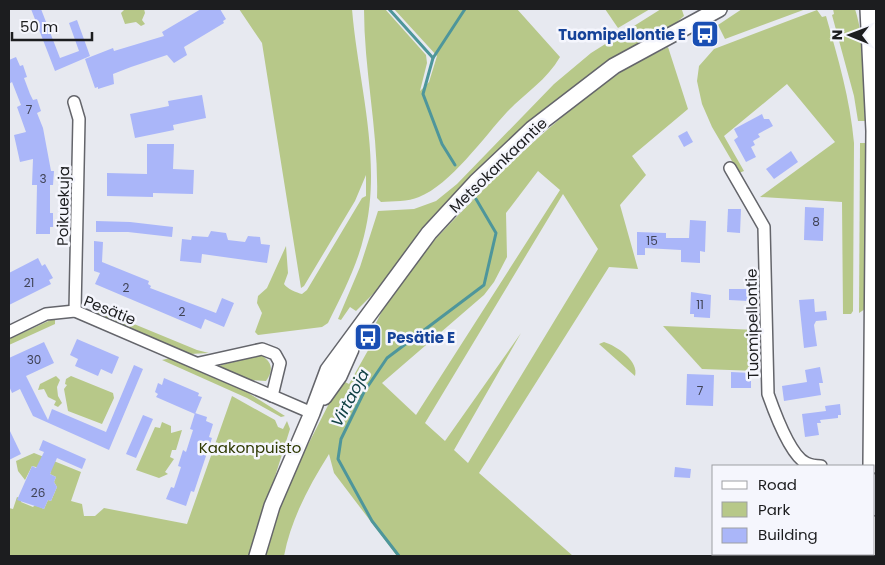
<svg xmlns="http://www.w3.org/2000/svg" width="885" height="565" font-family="Poppins,sans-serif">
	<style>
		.green { fill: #b7c889; fill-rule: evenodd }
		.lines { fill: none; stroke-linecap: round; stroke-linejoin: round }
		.stream { stroke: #4e969b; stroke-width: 3 }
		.building { fill: #aab6f9 }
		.street-casing { stroke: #64656b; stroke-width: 14 }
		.secondary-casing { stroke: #64656b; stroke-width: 18 }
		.street { stroke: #fff; stroke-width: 11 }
		.secondary { stroke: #fff; stroke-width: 15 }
		.labels { text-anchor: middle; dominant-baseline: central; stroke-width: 5; stroke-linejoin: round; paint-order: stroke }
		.number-label { font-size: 12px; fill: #404356 }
		.transit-label { font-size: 15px; font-weight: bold; fill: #164399; stroke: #f5f6fd; text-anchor: end }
		.street-label { font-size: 15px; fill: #1c1d1f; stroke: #f5f6fd }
		.park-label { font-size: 15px; fill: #2f3a03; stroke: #f5f6fd }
		.water-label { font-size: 16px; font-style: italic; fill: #124245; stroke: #f5f6fd }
	</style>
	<rect width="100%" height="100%" fill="#e7e9f0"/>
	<g class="green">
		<polygon points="125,9 144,9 145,13 142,20 145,24 141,26 136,22 125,24 121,13"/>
		<path d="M239,9H352C358,83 383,161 364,236C357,266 342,295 328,323L322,327L258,335L255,332L262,313L257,303L258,296L267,288L286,246L288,273L284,284C286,288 297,293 302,294L307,290L362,198L366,196V175L355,201L304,286L301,288L262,43Z"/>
		<path d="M364,9H385L426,55L427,63L420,91L429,82L437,56L394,9H517L560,57C547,80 525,93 507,112C484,137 450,185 419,197C408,202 393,201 381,202L377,198C379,134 364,72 364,9Z"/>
		<polygon points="605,9 650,9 618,28"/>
		<polygon points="661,9 685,9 682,10 684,16 664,33 613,64 410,248 379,288 356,311 350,307 341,320 338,319 360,267 378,211 414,209 436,201 457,184 554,84 591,53"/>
		<polygon points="742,9 806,9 725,39 718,25"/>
		<path d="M833,9H855C866,44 864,84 865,121H858L854,96L832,15L834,14Z"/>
		<path d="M817,10L822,17L826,16C838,58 850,99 854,143L853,311L851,314H843L842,202L760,197L835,142L787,84L724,136L744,171L739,173L712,127L702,104L697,81L699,66L714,49Z"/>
		<path d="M668,47L688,109L632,156L646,175L620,205L638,269L609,267L479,473L573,556H397L334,473L329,454C309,486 291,519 284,556H264L278,508L291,478L341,380L349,384L379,331L376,323C399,275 436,238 472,201C518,155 567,109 621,72C635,62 653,55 668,47ZM538,171L560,190L416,415L382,383L484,295L494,282L507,257L506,213ZM563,194L598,249L468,463L454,450L521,333L445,441L425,423Z"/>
		<polygon points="860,143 865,143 867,204 865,309 859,313"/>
		<polygon points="100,310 197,350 209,353 190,354 96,314"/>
		<polygon points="55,318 55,324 9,345 9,339"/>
		<polygon points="663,326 757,330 757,371 702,369"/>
		<path d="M604,342C617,346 639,361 635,376L599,344Z"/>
		<path d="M261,355C272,362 274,370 266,381L251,380L218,366Z"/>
		<polygon points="170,358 242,389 285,416 281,417 247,398 162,360"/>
		<polygon points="56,376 60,380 57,387 58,396 62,403 58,407 54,405 56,401 48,397 44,389 38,390 40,384"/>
		<polygon points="71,376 113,393 114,398 102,424 68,411 64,389 67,385 65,384 66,379"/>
		<polygon points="232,396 275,420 278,427 283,429 287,421 290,429 250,556 9,556 9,508 13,509 17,497 22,499 21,502 33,507 35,505 44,509 48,500 51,501 57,487 54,482 56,477 50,474 51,471 32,466 25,480 18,471 16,461 34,453 81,472 71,501 82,504 84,516 95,516 104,508 187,524"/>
		<polygon points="162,422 171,426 171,433 182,430 176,450 172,450 170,457 174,459 165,472 168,474 159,478 136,470 155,427 160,428"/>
	</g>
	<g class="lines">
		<g class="stream">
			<polyline points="389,9 433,58"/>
			<polyline points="455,165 442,144 423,94 433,58 465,9"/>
			<polyline points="399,556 372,521 338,459 341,439 364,392 387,358 484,285 496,233 476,199"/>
		</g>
	</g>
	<g class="building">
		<polygon points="31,9 41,9 60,58 79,51 69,23 77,20 90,56 55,71"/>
		<polygon points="201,9 220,9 226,19 223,21 224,23 184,47 187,55 174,63 167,55 131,67 113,74 114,84 98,89 98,87 95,88 85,59 113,48 114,51 164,36 162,32"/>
		<polygon points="16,57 20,66 23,65 27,77 24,78 30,94 33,100 37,99 41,111 37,113 43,128 51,171 54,171 53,185 50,185 50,213 53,213 53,227 50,227 50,234 36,234 37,185 32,185 33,159 20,162 14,135 26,132 17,107 21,105 12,82 9,84 9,60"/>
		<polygon points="202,95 206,118 173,125 174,130 135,138 130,114 169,106 168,101"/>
		<polygon points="762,114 764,119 769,119 773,126 758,134 760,137 753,141 755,145 751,147 756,157 746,162 734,140 738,137 734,129"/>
		<polygon points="687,131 693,142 684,147 678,136"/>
		<polygon points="147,144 174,144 173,169 194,170 193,194 153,193 153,197 107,196 107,173 147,174"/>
		<polygon points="791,151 798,162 774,179 766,169"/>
		<polygon points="805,207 824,208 823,241 804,240"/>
		<polygon points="728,209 741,209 740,233 727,232"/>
		<polygon points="690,220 706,221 705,252 700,251 700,263 681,262 681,250 645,248 645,255 637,255 637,232 666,233 666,238 689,238"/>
		<polygon points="96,221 130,222 173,227 172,237 128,232 96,232"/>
		<polygon points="211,231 226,233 228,240 245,242 248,236 260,237 261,244 270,245 267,263 202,254 201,263 180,261 182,239 191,240 192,236 208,237"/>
		<polygon points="94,241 103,242 102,262 149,281 148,284 151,286 150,288 216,313 222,298 234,303 224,327 205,319 201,329 95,284 100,273 94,271"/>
		<polygon points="38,258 42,266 45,264 53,278 49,280 51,284 9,305 9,273"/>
		<polygon points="729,289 749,289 749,301 729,300"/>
		<polygon points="691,292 711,295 710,318 694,317 694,314 690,314"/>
		<polygon points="814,299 815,312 826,311 827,320 816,321 814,325 817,346 804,348 799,300"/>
		<polygon points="77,339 119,357 112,374 101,369 98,376 75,366 78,359 70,355"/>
		<polygon points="44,342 54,363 26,376 48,420 52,409 106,432 134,365 143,369 109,450 33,416 20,389 12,393 9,386 9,358"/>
		<polygon points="820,367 823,383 819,383 821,395 784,401 782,386 807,382 805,370"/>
		<polygon points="731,372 751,373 751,388 731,388"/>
		<polygon points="687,374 714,375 713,406 686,405"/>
		<polygon points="164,378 199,393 198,396 202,397 195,414 156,397 158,394 155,392 158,383 162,385"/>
		<polygon points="840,404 841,415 838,415 838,418 820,420 821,423 817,423 819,435 805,437 802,414 826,411 825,406"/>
		<polygon points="195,413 207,417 206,421 213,424 209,437 212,438 194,492 191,491 186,506 166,499 171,487 174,488 181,467 178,466 183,450 186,452 193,430 190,429"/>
		<polygon points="143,415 153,419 136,458 126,454"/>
		<polygon points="9,429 21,454 9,460"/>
		<polygon points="43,440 86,459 82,469 57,458 50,474 56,477 54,482 57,487 51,501 48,500 44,509 17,500 32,466 36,468 44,452 39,450"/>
		<polygon points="675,467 691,469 690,478 674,477"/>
	</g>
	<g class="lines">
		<g class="street-casing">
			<g id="street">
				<polyline points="74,102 79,119 75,311"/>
				<path d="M730,168L764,227L768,394C774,411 790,455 806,463C810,465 816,466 821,466"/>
				<polyline points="9,332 46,314 75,311 312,413"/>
				<polyline points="199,363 262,349 275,354 280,363 272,396"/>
				<polyline points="837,554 837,556"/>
			</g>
		</g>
		<g class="secondary-casing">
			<g id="secondary">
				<polyline points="868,9 874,131 871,466"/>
				<polyline points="324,397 339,376 351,349"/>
				<polyline points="874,524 876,556"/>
				<polyline points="257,556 272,506 312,413 328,370 429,233 476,182 532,129 614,66 719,9"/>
			</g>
		</g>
		<use href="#street" class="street"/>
		<use href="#secondary" class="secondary"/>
	</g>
	<defs>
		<g id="bus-square" transform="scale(1.4375)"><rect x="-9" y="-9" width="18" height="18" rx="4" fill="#1a4fb4" stroke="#f5f6fd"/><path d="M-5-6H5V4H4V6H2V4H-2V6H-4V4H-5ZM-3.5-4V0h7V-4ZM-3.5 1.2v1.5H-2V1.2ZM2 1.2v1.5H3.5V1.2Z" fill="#fff"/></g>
	</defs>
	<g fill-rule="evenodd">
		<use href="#bus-square" x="705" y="34"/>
		<use href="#bus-square" x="368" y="337"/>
	</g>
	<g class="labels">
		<g class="number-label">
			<text x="29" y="109">7</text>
			<text x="43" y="178">3</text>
			<text x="816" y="221">8</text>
			<text x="652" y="240">15</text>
			<text x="29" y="282">21</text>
			<text x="126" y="287">2</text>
			<text x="700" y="304">11</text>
			<text x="182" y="311">2</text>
			<text x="34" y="359">30</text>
			<text x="700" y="390">7</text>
			<text x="38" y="492">26</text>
		</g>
		<g class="transit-label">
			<text x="686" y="34">Tuomipellontie E</text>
			<text x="387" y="337" text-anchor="start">Pesätie E</text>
		</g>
		<g class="street-label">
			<text transform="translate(498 165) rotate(-44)">Metsokankaantie</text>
			<text transform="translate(63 206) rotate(-89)">Poikuekuja</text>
			<text transform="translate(110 310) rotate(22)">Pesätie</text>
			<text transform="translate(752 324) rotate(-91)">Tuomipellontie</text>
		</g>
		<g class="park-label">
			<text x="250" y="447">Kaakonpuisto</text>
		</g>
		<g class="water-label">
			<text transform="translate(350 398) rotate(-62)">Virtaoja</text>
		</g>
	</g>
	<rect width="885" height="565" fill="none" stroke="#1c1d1f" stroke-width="20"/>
	<rect x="712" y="465" width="162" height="90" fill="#f5f6fd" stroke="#9e9fa4"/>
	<rect x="722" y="481" width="25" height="8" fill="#ffffff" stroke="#9e9fa4"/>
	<text x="758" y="490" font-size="15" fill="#1c1d1f">Road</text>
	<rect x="722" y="502" width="25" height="15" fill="#b7c889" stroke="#9e9fa4"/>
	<text x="758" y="515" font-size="15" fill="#1c1d1f">Park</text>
	<rect x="722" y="528" width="25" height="15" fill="#aab6f9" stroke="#9e9fa4"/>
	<text x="758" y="540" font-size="15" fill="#1c1d1f">Building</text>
	<g transform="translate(850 35) rotate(271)" stroke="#f5f6fd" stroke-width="4" paint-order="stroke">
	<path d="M0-4L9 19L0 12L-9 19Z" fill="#1c1d1f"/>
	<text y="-8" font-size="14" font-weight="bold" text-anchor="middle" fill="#1c1d1f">N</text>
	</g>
	<path d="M12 32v8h80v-8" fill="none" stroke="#1c1d1f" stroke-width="2.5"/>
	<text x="20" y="32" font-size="15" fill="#1c1d1f" stroke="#f5f6fd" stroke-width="4" paint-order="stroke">50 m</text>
</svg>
